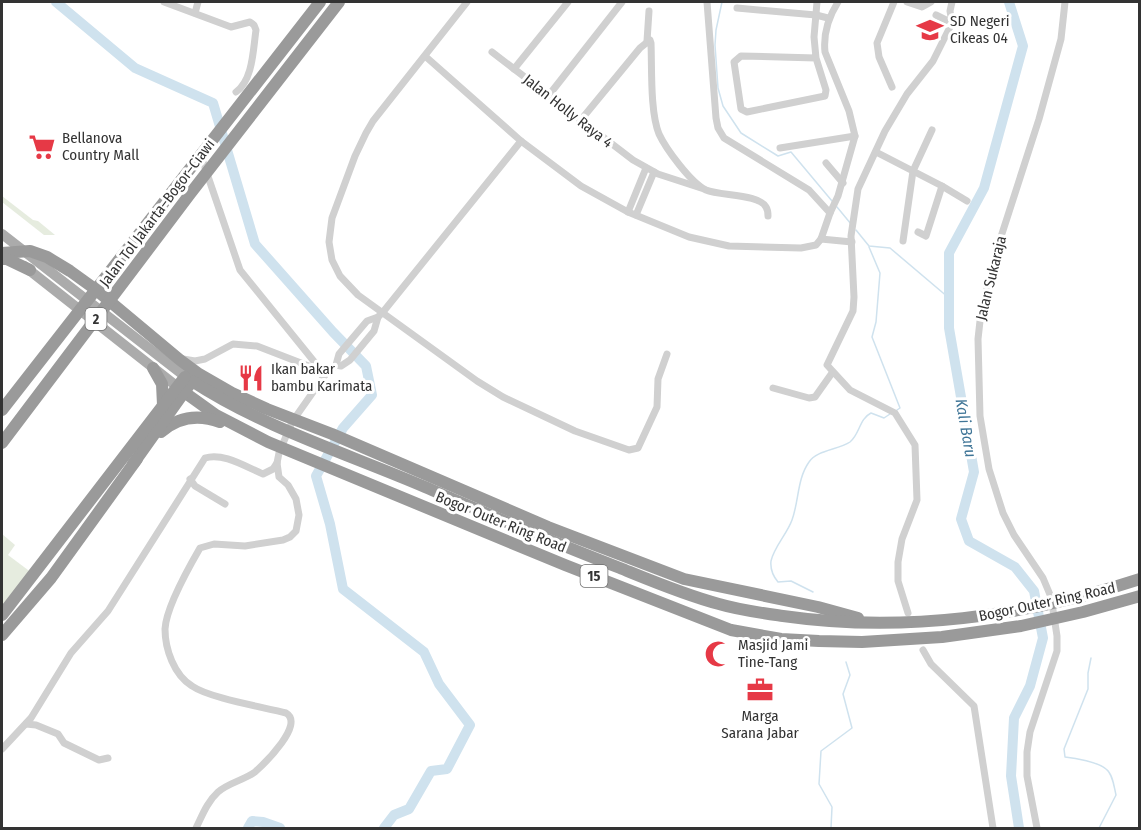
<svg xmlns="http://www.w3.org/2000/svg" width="1141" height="830" font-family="'Fira Sans Condensed',sans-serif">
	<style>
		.green { fill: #e6ecdf }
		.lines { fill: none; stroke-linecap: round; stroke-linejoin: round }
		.stream { stroke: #cfe2ee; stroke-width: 1.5 }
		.river { stroke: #cfe2ee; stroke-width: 10 }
		.street { stroke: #d0d0d0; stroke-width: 7 }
		.primary { stroke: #ababab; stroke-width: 10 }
		.highway { stroke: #9a9a9a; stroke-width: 12 }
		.labels { text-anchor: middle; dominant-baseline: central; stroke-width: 6; stroke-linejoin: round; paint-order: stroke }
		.shield { fill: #fff; stroke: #707070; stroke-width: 1.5 }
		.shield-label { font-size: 14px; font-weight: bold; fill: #333 }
		.poi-label { font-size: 15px; fill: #333; stroke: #fff; text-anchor: start }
		.street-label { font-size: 15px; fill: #333; stroke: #fff }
		.water-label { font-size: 16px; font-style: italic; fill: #3f7597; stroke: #fff }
	</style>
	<rect width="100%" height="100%" fill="#fff"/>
	<g class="green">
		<polygon points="2,196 33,220 38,221 55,235 44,235 2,202"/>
		<polygon points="2,534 15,545 8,555 32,573 2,615"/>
	</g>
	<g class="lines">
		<g class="stream">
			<polyline points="722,2 716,30 715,45 718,88 723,106 741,133 778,156 791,152 832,201"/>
			<polyline points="837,207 851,224"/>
			<polyline points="856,230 869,246 890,248 949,298"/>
			<polyline points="869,247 880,273 876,322 872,337 900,408 897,410"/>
			<path d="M813,592L791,581L778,582C773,576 770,570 771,561C774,547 787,534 792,520C799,501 797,479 809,462C817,450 838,450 850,442C860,434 859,419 871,413L884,418L890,414"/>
			<path d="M1091,658L1088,673V689L1064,749L1065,757C1075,758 1098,762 1106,769C1113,774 1114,787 1116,795L1099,828"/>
			<polyline points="831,828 832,807 819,784 821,751 852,728 843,694 850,675 846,662"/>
		</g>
		<g class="river">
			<polyline points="56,2 135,68 213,103 255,244 333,332 366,366 372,395 343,428 316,476 330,524 343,589 424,652 439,684 470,725 447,769 431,771 409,809 394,815 384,828"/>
			<polyline points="1009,2 1023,46 984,188 949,253 949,328 974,472 961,519 969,541 1015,567 1034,591 1043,638 1030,686 1014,718 1011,776 1019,828"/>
			<polyline points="248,828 252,821 263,822 280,828"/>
		</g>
		<g class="street">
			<path d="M164,2L231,27L250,22L254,25L256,30C253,50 253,80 236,92"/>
			<polyline points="467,2 373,121 366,133 355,156 332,218 329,242 332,260 340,276 358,295 477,381 503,397 575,431 629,450 638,448 657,407 658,379 667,354"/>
			<polyline points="707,2 716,118 718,128 724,138 809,190 830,213"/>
			<polyline points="907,2 922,7 931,2"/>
			<polyline points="737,8 816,15 828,18"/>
			<polyline points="195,13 198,2"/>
			<polyline points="936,15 952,23"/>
			<polyline points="647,41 649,11"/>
			<polyline points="492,52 633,160 658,174 701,188"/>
			<path d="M425,56L521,141L581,186L628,212L689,237L729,246L801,248L816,245L821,239L830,213L838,196L855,136L849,111L825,52C823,33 828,18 838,2"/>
			<polyline points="816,58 826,90 825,96 747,112 741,109 734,62 741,56 816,58 814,37 817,2"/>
			<polyline points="514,69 568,2"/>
			<polyline points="892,87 879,57 877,43 894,2"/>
			<polyline points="549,95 622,2"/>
			<path d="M580,121L640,48L650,40L651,43C652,68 650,112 659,134C666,149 691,183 706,190C720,196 759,194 766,207C768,210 768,213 768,216"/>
			<polyline points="780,148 855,136"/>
			<polyline points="876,152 942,186 967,201"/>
			<polyline points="201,156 240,270 325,375"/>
			<polyline points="826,163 843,183"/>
			<polyline points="628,212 646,168"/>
			<polyline points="636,215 654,172"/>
			<polyline points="918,232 926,236 942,186"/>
			<polyline points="821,239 852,242"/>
			<polyline points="903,241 913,171 932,130"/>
			<polyline points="183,359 195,361 205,359 233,344 257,346 319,370"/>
			<polyline points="336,365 341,366 350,360 374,331 378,317"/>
			<polyline points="773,388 809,398 815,397 832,373"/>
			<polyline points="190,479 195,486 225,504"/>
			<polyline points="908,613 898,581 898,562 902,539 917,500 915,445 895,413 850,390 827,365 853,311 854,297 851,236 858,189 885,131 907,94 933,61 952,23 950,11 952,2"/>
			<polyline points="923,650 931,664 974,706 993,828"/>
			<polyline points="26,724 36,725 58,734 64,743 99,760 108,758"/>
			<path d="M2,749L31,718L71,653L108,611L205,458C223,452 246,467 263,474L273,469L277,463"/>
			<path d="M196,828C202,816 207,802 218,792C228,783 244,780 255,772C265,763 305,724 286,713C263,707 209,698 192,686C174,675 165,649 165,629C166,608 189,567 200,548L214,544L245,546L283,540L290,537L296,531L299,515L296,499L288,485L279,477L277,463L279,453L292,422L325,375L336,365L339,354L367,321L378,317L383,312L521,141"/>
			<polyline points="1037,828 1027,776 1027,752 1030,732 1057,651 1057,636 1051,597 1043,578 1014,535 1003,513 989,469 980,416 978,339 981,312 998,246 1039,119 1061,39 1065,2"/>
		</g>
		<g class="primary">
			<polyline points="2,234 191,381"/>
			<polyline points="24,266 184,392"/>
		</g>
		<g class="highway">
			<polyline points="2,253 30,251 47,257 70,271 95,289 180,360 199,374 232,393 267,409 332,434 548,527 684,579 818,607 858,618"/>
			<polyline points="2,259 7,259 30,270"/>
			<polyline points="153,368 162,384 163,405"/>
			<polyline points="184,392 216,415 268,442 565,565 731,630 781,639 819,641 862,642 942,637 1021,626 1083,612 1140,596"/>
			<polyline points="2,410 320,2"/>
			<path d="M161,432C178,417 198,414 220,422"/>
			<polyline points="2,443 190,194 339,2"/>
			<path d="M133,464L192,381C262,427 348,454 425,487C490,515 554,543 620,568C652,581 685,595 719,604C739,610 762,613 783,616C902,633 1025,617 1140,579"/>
			<polyline points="2,615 185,377"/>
			<polyline points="2,635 51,578 137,459"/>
		</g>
	</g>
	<defs>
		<g id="school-bare" transform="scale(2.07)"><path d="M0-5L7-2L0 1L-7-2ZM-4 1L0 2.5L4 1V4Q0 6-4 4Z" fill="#e63946" stroke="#fff" stroke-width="2.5" paint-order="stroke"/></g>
		<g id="supermarket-bare" transform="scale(2.07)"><path d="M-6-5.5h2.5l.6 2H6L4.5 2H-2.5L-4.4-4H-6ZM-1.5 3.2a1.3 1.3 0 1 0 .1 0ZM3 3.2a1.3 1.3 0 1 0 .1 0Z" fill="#e63946" stroke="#fff" stroke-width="2.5" paint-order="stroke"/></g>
		<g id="restaurant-bare" transform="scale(2.07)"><path d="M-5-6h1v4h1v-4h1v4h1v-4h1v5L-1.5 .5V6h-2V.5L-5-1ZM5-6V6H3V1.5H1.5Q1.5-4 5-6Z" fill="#e63946" stroke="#fff" stroke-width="2.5" paint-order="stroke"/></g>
		<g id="mosque-bare" transform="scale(2.07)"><path d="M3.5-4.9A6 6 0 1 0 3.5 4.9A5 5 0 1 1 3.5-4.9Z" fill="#e63946" stroke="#fff" stroke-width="2.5" paint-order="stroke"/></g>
		<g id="office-bare" transform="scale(2.07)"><path d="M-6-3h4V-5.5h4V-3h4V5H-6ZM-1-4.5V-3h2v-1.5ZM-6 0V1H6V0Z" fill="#e63946" stroke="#fff" stroke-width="2.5" paint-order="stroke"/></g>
	</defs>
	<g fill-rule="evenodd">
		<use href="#school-bare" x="930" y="30"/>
		<use href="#supermarket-bare" x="42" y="147"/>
		<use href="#restaurant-bare" x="251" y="378"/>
		<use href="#mosque-bare" x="718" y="654"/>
		<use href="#office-bare" x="760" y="690"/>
	</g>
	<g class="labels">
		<g class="shield">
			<rect x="85.5" y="308" width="21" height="22" rx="4.5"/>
			<rect x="580.5" y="565" width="27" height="22" rx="4.5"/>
		</g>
		<g class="shield-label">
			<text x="96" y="319">2</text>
			<text x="594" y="576">15</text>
		</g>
		<g class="poi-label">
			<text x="950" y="21">SD Negeri<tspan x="950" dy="17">Cikeas 04</tspan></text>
			<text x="62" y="138">Bellanova<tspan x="62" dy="17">Country Mall</tspan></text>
			<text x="271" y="369">Ikan bakar<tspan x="271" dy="17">bambu Karimata</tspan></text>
			<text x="738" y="645">Masjid Jami<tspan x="738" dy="17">Tine-Tang</tspan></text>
			<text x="760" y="716" text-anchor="middle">Marga<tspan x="760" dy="17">Sarana Jabar</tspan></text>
		</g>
		<g class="street-label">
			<text transform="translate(568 111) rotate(38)">Jalan Holly Raya 4</text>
			<text transform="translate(157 213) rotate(-53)">Jalan Tol Jakarta–Bogor–Ciawi</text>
			<text transform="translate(991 278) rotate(-76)">Jalan Sukaraja</text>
			<text transform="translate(501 522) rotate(22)">Bogor Outer Ring Road</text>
			<text transform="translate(1047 602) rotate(-12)">Bogor Outer Ring Road</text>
		</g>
		<g class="water-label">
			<text transform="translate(966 428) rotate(80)">Kali Baru</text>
		</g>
	</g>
	<rect width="1141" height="830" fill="none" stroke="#333333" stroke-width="6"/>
</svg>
